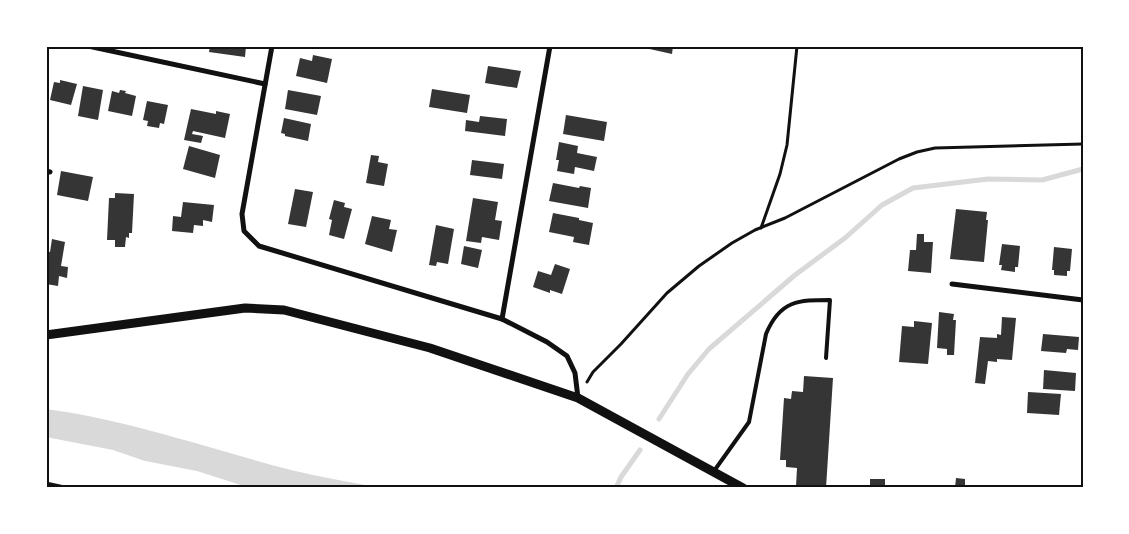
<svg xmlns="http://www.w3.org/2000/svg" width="1129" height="534" font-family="'Space Grotesk',sans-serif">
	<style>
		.water { fill: #d9d9d9 }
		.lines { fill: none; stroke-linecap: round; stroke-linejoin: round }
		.stream { stroke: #d9d9d9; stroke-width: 5 }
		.building { fill: #353535 }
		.path { stroke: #111; stroke-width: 3 }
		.service { stroke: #111; stroke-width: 4 }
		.minor { stroke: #111; stroke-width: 5 }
		.tertiary { stroke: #111; stroke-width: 9 }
		.neatline { fill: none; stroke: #111; stroke-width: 2 }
	</style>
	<rect width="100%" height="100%" fill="#fff"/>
	<path class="water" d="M46,409C129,420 210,449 291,470C320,477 351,482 381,488H250L197,471L145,461L113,450L46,437Z"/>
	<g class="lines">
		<g class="stream">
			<polyline points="659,419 688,374 709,349 795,275 845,238 882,205 913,188 988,179 1042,180 1083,169"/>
			<polyline points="616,488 621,477 640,450"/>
		</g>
	</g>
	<g class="building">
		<polygon points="210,46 246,46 245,57 209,52"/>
		<polygon points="636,46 673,46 672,54"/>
		<polygon points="313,55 332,59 327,83 296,76 300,58 312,61"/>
		<polygon points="488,66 521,71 517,88 485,83"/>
		<polygon points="60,80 77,84 71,105 50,100 54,82 60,83"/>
		<polygon points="83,86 103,90 98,120 78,116"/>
		<polygon points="432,89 470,95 467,113 429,107"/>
		<polygon points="120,90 126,91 125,93 136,96 132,116 108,111 112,91 119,93"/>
		<polygon points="288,90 321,96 317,115 285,109"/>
		<polygon points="147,101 168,105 164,124 160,123 159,128 147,126 148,121 143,120"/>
		<polygon points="191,109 216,114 216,111 230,114 225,138 193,131 192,134 203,136 201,143 184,140"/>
		<polygon points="566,115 607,122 604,141 563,134"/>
		<polygon points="480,116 507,119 505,136 465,131 466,120 479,122"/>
		<polygon points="284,118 311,124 308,141 285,136 285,134 281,133"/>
		<polygon points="559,142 578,146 577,153 597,157 594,171 575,167 574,174 557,171 559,160 556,160"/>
		<polygon points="189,146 220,155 215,178 183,169"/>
		<polygon points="371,155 379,156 378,162 388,164 384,186 366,183"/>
		<polygon points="472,160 504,164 502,179 470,175"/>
		<polygon points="61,171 93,177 88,201 57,195"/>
		<polygon points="553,183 579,188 580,186 591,188 588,208 549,201"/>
		<polygon points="295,189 313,192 306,227 288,224"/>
		<polygon points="115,193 134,194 132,233 129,233 129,238 126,237 125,247 115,247 115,240 107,240 109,198 115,198"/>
		<polygon points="473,198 498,202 495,220 502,221 499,240 482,237 481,243 466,241"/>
		<polygon points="334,200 345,203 344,207 352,209 344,239 329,235 332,220 329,219"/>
		<polygon points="183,202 214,205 212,222 203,220 203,226 194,225 193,233 172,231 173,216 181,217"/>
		<polygon points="956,209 987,212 986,220 988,220 984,262 950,259"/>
		<polygon points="553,213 579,218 579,220 593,223 589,245 573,242 574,237 549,232"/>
		<polygon points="372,216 391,220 389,229 397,230 392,252 365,244"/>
		<polygon points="436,225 454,229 448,264 437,262 436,266 429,265"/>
		<polygon points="917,234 924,234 924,242 933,242 931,273 908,271 910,250 916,250"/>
		<polygon points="52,239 65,242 61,266 68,267 67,278 59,276 58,286 46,284 46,251 50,252"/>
		<polygon points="1002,244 1020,246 1018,267 1015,267 1015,272 1001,270 1002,265 999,265"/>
		<polygon points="464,246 482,250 478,268 461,264"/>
		<polygon points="1054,247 1072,249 1070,271 1067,271 1067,276 1054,275 1054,270 1052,270"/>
		<polygon points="555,264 570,269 562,294 550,290 550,293 533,287 538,271 551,275"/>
		<polygon points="939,312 954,314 953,320 956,320 954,355 947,355 947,349 937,348"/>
		<polygon points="1002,317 1016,318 1012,360 997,359 997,362 988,361 985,384 975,383 980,337 997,338 997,334 1001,335"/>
		<polygon points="914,321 932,323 928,364 899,362 902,326 914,327"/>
		<polygon points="1043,334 1079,337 1078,350 1067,349 1066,353 1041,351"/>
		<polygon points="1044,370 1076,373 1075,391 1043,389"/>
		<polygon points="804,376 833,378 826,488 796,486 797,468 786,467 786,460 780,460 784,398 791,399 792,391 803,392"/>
		<polygon points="1028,392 1061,394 1059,415 1027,413"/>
		<polygon points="956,478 965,479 965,488 955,488"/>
		<rect x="870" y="479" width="15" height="9"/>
	</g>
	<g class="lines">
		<g class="path">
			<polyline points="761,228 780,174 787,145 797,46"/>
			<polyline points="587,382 593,372 621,344 667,293 699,266 732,243 755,230 785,218 899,159 917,152 935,148 1083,144"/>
			<polyline points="46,483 69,488"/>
		</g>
		<path class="service" d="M714,471L749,422L766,334C780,300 799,300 830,300L826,358"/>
		<g class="minor">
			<polyline points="88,46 265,84"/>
			<polyline points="272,46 242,214 244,231 259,246 502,319 547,342 567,356 575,373 578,398"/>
			<polyline points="46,171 50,172"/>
			<polyline points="952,284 1083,300"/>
			<polyline points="502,319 550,46"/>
		</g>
		<polyline class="tertiary" points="46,335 245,308 284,310 430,348 578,398 743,488"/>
	</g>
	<rect width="1129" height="534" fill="none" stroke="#ffffff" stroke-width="95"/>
	<rect x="48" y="48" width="1034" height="438" class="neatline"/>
</svg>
